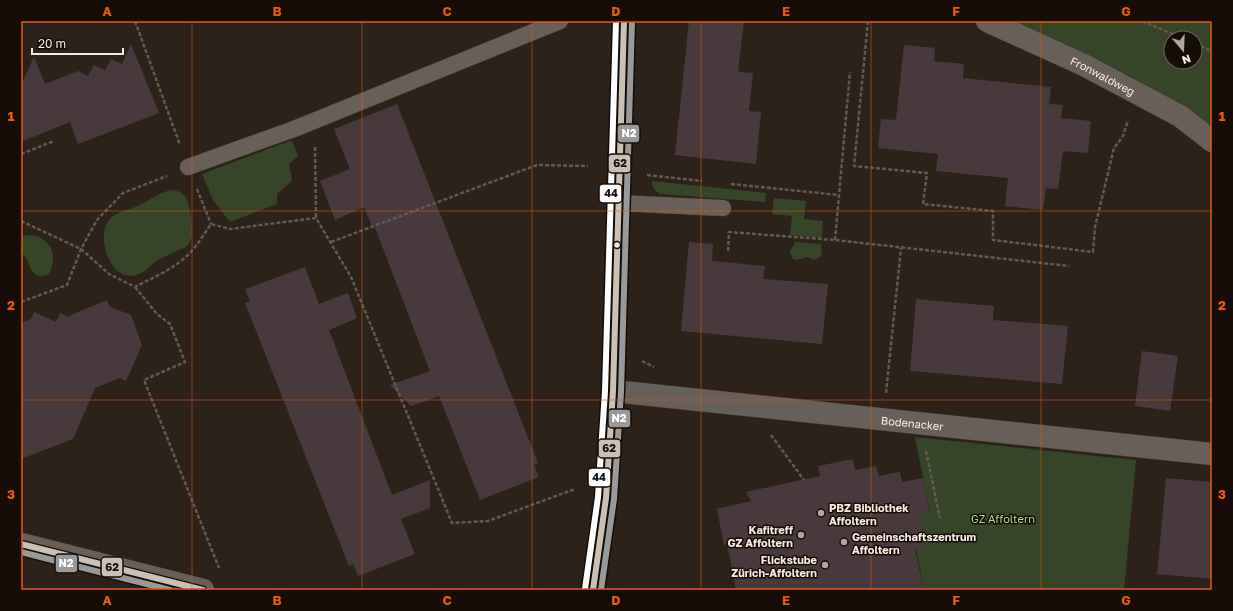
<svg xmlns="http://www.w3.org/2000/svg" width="1233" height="611" font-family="'Golos Text',sans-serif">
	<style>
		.green { fill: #364527; fill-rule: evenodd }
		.building { fill: #483a3c }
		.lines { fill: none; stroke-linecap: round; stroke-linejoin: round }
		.service-casing { stroke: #463c35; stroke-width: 17 }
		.minor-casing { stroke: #463c35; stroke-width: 23 }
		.path { stroke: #625953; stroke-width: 2.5; stroke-dasharray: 4 2; stroke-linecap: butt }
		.service { stroke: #685f59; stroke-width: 16 }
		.minor { stroke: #685f59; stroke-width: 22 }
		.bus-1-casing { stroke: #160d06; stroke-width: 9 }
		.bus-2-casing { stroke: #160d06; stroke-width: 9 }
		.bus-3-casing { stroke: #160d06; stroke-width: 9 }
		.bus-1 { stroke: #cac0b6; stroke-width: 6 }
		.bus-2 { stroke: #999; stroke-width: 6 }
		.bus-3 { stroke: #fff; stroke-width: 6 }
		.grid { fill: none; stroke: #e8590c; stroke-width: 1; stroke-opacity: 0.55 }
		.bus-dot { fill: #f8eae0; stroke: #160d06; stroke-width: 1.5 }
		.poi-dot { fill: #b1a49a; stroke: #160d06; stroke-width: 1.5 }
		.labels { text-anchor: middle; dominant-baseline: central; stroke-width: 3; stroke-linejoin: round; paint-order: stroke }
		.street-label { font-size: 11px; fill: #f8eae0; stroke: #160d06 }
		.poi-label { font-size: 11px; font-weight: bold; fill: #f8eae0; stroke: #160d06; text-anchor: start }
		.park-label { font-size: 11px; fill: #b0db93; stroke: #160d06 }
		.line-badge { stroke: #160d06; stroke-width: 1.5 }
		.badge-label { font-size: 11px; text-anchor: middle; font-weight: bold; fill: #fff }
		.pale-badge-label { font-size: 11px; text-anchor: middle; font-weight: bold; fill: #111 }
		.neatline { fill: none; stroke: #e8590c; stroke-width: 1.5 }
		.grid-label { font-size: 13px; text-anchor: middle; font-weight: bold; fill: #e8590c }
	</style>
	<rect width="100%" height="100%" fill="#2d2219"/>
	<g class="green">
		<path d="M1011,21H1212V127C1150,83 1082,49 1011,21ZM1171,38H1195V62H1171Z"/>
		<polygon points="292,140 298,156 289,164 292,181 277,194 277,204 230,222 213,200 202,174"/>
		<path d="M652,181L766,193L765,202L660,194C655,190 652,188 652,181Z"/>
		<path d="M170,190C174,190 180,191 184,195C191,202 195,236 189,244C186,247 183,249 179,250C171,254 162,257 155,262C151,265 148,270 143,272C113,291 93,236 110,219C116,212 129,210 137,206C148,201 158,194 170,190Z"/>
		<polygon points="774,198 806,201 804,219 823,221 822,238 790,235 792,216 772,214"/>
		<path d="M30,235C45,236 57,249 52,265C52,267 51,271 49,273C48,275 46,275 44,276C34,278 30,269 28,261C26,257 23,255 21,251C20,247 21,240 21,236Z"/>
		<path d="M795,242L821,244L822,254L820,257L814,260L807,257C798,259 793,264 790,252Z"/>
		<polygon points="915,437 1136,460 1124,590 924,590 916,549 927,547 920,516 930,513"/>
	</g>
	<g class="building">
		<polygon points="689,21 744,21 738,72 753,73 749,111 761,112 756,164 675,155"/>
		<polygon points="131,44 159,113 78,144 70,122 21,142 21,85 34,57 45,84 78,71 88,76 94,65 105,70 111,59 122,64"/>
		<polygon points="904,45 935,48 934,61 964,64 963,78 1051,87 1049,104 1063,105 1061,118 1091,121 1088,153 1063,151 1058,189 1046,188 1043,210 1005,206 1008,178 936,171 938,154 878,148 881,119 896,120"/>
		<polygon points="397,104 538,463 534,465 539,477 480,500 439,396 411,406 390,385 430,371 374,225 372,226 364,207 335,220 320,181 350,169 334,129"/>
		<polygon points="689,242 713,244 712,261 765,266 763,279 828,284 822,344 681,331"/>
		<polygon points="305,267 319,304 348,293 357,318 329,330 392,495 430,480 430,508 401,519 415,554 358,576 353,564 349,566 245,303 250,301 245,289"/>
		<polygon points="916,299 994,306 993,320 1068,326 1062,384 910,371"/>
		<polygon points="107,300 110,307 131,315 142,345 126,381 120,378 95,388 73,439 21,459 21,323 31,319 34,312 56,322 60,313 69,317 71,315"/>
		<polygon points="1142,351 1178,356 1170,411 1135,406"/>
		<polygon points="853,459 855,470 876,466 879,476 900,472 902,482 923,478 930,514 920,516 927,548 915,550 924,590 736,590 727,544 724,545 717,509 751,501 746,492 820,476 818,466"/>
		<polygon points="1166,478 1212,482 1212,579 1157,574"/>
	</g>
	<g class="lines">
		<g class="service-casing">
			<g id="service">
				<polyline points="188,167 294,129 560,21"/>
				<polyline points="618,203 723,208"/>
			</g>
		</g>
		<g class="minor-casing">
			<g id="minor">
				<path id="s1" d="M987,21L1084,65L1180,116L1212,141"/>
				<path id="s2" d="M613,391L1212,454"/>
				<polyline points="21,544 203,590"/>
				<polyline points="593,590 606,498 613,391 624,21"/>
			</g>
		</g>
		<g class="path">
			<polyline points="135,21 180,145"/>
			<polyline points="868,21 854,166 927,173 923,204 993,211 993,240 1093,252 1095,227 1114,148 1123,136 1128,120"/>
			<polyline points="1142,21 1182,38"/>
			<polyline points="1195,44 1212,51"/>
			<polyline points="315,147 316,218"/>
			<polyline points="21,154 54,141"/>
			<polyline points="647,175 702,181"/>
			<polyline points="731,184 839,195"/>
			<polyline points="197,189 211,224"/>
			<path d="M21,221L81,249L109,274L135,287C150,279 167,272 181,261C194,251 202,237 211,224L230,229L316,218L351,277L452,523L488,521L575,489"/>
			<polyline points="835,240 850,72"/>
			<polyline points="331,242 537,165 588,166"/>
			<polyline points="728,251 729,232 835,240 1069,266"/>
			<polyline points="135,287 157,314 170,324 185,362 144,380 219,568"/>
			<polyline points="21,302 67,285 81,249 97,220 123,193 167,176"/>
			<polyline points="642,361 654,367"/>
			<polyline points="886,393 901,248"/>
			<polyline points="771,435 804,480"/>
			<polyline points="926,451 940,518"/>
		</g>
		<use href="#service" class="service"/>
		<use href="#minor" class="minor"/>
		<g class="bus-1-casing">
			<g id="bus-1">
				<polyline points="21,544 203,590"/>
				<polyline points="593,590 606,498 613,391 624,21"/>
			</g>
		</g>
		<g class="bus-2-casing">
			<g id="bus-2">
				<polyline points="21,552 170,590"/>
				<polyline points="601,590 614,499 621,392 632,21"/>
			</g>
		</g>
		<g class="bus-3-casing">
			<polyline id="bus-3" points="585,589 598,497 605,391 616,21"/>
		</g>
		<use href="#bus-1" class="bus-1"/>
		<use href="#bus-2" class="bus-2"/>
		<use href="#bus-3" class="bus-3"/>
	</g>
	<path class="grid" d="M192,21V590M362,21V590M532,21V590M701,21V590M871,21V590M1041,21V590M21,211H1212M21,400H1212"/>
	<circle class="bus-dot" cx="617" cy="245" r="3.5"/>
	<g class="poi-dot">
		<circle cx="821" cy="513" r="4"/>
		<circle cx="801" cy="535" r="4"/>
		<circle cx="844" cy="542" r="4"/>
		<circle cx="825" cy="565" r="4"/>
	</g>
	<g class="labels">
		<g class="street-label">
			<text stroke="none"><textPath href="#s1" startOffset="128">Fronwaldweg</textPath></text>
			<text stroke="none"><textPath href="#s2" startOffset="301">Bodenacker</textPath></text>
		</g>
		<g class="poi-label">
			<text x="829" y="507">PBZ Bibliothek<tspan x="829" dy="13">Affoltern</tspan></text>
			<text x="793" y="529" text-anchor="end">Kafitreff<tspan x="793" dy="13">GZ Affoltern</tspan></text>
			<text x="852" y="536">Gemeinschaftszentrum<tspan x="852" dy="13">Affoltern</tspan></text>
			<text x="817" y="559" text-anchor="end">Flickstube<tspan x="817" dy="13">Zürich-Affoltern</tspan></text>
		</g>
		<g class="park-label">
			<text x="1003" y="518">GZ Affoltern</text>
		</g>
	</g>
	<g class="line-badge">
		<rect x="617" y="124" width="23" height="19" rx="4" fill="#999"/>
		<rect x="608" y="154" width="23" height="19" rx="4" fill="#cac0b6"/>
		<rect x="599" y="184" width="23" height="19" rx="4" fill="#fff"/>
		<rect x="608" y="409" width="23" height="19" rx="4" fill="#999"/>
		<rect x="598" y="439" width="23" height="19" rx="4" fill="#cac0b6"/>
		<rect x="588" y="468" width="23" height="19" rx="4" fill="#fff"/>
		<rect x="55" y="554" width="23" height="19" rx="4" fill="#999"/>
		<rect x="101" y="557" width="22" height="20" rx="4" fill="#cac0b6"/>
	</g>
	<g class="badge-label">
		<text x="629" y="137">N2</text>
		<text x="619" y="422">N2</text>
		<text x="66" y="567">N2</text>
	</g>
	<g class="pale-badge-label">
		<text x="620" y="167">62</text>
		<text x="611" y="197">44</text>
		<text x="609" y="452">62</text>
		<text x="599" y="481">44</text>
		<text x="112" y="571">62</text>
	</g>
	<rect width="1233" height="611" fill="none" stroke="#160d06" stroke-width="44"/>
	<g transform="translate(1183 50) rotate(161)"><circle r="19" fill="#160d06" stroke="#70655d"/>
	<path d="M0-3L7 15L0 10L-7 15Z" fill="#b1a49a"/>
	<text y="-6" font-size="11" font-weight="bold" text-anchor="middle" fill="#f8eae0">N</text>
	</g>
	<path d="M32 48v6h91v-6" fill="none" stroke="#f8eae0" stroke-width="2"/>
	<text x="38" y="48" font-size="12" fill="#f8eae0" stroke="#160d06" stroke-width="3" paint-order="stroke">20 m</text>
	<rect x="22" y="22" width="1189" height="567" class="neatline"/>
	<g class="grid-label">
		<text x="107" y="16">A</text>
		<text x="277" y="16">B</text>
		<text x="447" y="16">C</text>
		<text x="616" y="16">D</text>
		<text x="786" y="16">E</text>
		<text x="956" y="16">F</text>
		<text x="1126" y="16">G</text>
		<text x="11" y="121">1</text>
		<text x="1222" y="121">1</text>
		<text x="11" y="310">2</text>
		<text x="1222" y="310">2</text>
		<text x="11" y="499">3</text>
		<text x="1222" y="499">3</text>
		<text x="107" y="605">A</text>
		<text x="277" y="605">B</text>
		<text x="447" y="605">C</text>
		<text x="616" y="605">D</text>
		<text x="786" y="605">E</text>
		<text x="956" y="605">F</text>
		<text x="1126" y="605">G</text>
	</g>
</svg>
